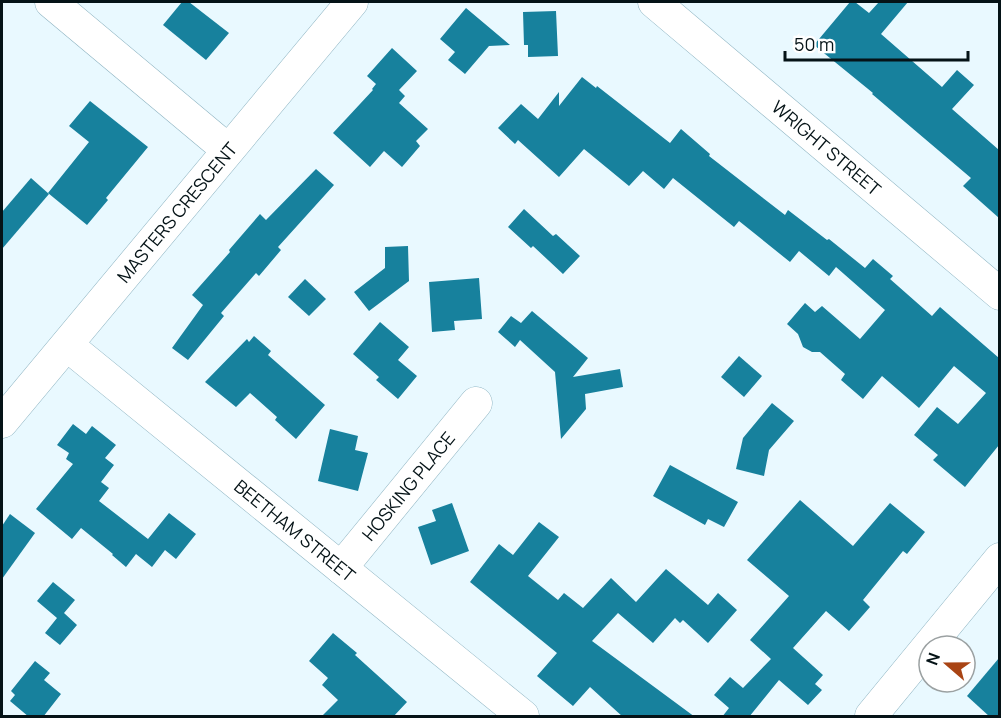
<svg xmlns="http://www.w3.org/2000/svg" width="1001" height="718" font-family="Manrope,sans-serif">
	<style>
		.building { fill: #17819d }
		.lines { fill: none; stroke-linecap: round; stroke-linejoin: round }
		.minor-casing { stroke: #8eb4c2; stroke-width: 33 }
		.minor { stroke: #fff; stroke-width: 32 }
		.labels { text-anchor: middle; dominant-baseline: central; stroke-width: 6; stroke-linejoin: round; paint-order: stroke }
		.street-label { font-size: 18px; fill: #051317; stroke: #fff }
	</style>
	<rect width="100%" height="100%" fill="#e9f9ff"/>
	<g class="building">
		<polygon points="182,2 189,2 229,33 206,60 163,25"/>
		<polygon points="850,2 855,2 869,13 879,2 908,2 881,34 942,87 957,70 974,85 952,109 999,150 999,218 963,186 971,178 872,94 873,93 814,45"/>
		<polygon points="466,8 510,45 489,46 465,74 448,60 455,52 440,39"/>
		<polygon points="556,11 558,56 528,57 528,45 524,45 523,12"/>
		<polygon points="392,48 417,71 399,90 405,96 399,103 428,129 416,141 420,146 402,167 384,151 370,167 333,133 373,90 372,89 376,84 367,76"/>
		<polygon points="582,77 596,88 597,86 670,143 681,129 710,154 709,156 785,215 788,210 827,240 829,239 865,268 873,259 893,276 890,279 932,316 940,307 999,358 999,445 965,487 933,460 938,455 914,435 937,407 958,424 986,393 954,366 919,408 882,376 863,399 841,380 845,374 820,352 812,352 803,347 798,334 787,324 805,303 815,312 822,306 860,339 885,310 836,267 829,276 799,251 790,262 739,221 734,227 673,178 664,189 643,171 629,186 584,149 559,177 518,140 515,144 498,128 521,104 538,119 559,92 559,106"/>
		<polygon points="90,101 148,147 106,198 108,200 87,225 48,193 89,142 69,126"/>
		<polygon points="316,169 334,185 278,247 281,250 259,276 256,273 221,313 224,316 188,360 172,348 203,305 192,295 230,252 229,250 260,214 266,220"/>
		<polygon points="31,178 49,194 2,249 2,212"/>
		<polygon points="524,209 553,236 556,234 580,256 563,274 533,246 531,248 508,227"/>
		<polygon points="408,246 409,281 369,311 354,292 385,268 385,247"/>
		<polygon points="479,278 482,319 454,321 455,330 432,332 429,282"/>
		<polygon points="305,279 326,299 309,316 288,297"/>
		<polygon points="532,311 588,358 573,377 620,369 623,387 585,394 586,409 561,439 555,372 520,340 515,347 498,332 511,316 521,323"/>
		<polygon points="380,322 409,347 398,360 417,376 398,399 376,380 379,377 353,354"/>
		<polygon points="254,336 271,351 268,355 325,405 296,439 275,420 277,417 250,393 236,407 205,382 247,339 249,342"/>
		<polygon points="739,356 762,376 744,397 721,377"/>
		<polygon points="772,403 794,421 769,450 764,476 736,469 743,438"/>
		<polygon points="73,424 86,434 92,426 116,445 105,458 114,465 101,482 109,488 99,501 148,539 169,513 196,534 176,559 165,550 152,567 136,554 126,567 112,555 113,554 81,528 72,539 36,509 73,464 66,459 69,453 57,445"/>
		<polygon points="330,429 358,436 355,450 368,453 358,491 318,481"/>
		<polygon points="670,465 738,502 724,527 708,519 705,525 653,496"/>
		<polygon points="800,500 853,546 890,503 925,532 907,554 903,551 863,600 870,607 849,631 826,611 793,648 823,675 815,684 822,690 808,705 779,680 749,717 722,717 729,708 714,695 730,677 743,688 771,659 750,640 789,596 747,560"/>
		<polygon points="452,503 469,551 431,565 418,527 436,521 432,510"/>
		<polygon points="10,514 35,533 2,579 2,526"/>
		<polygon points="539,522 559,537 528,576 558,600 564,593 583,608 611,578 636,602 666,569 708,605 718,593 737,610 708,643 683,620 680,623 675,618 653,643 618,613 592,641 695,717 623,717 590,687 573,706 537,676 557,653 470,582 499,544 513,555"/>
		<polygon points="53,582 75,600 64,613 77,625 60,645 45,633 57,618 37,601"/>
		<polygon points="333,633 357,653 355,655 407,702 393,717 321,717 338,700 322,685 328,678 309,661"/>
		<polygon points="999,658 999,717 990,717 967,696"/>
		<polygon points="35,661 50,673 44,680 61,694 43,717 29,717 10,701 15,695 11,691"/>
	</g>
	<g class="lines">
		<g class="minor-casing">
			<g id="minor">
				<polyline points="51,2 216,140 229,149"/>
				<path id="s1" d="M654,2L1000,294"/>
				<path id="s2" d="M67,345L523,716"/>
				<path id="s3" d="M2,422L352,2"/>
				<path id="s4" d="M341,568L476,403"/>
				<polyline points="871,716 1000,559"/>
			</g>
		</g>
		<use href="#minor" class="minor"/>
	</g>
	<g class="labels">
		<g class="street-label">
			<text stroke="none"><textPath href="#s1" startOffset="226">WRIGHT STREET</textPath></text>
			<text stroke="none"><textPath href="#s3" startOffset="273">MASTERS CRESCENT</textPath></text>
			<text stroke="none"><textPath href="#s4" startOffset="106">HOSKING PLACE</textPath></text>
			<text stroke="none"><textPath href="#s2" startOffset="294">BEETHAM STREET</textPath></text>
		</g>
	</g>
	<rect width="1001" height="718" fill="none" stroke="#051317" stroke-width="6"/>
	<g transform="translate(947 664) rotate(290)"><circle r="28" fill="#ffffff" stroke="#9ba1a2" stroke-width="1.5"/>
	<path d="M0-4.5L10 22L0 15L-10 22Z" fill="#a94414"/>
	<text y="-9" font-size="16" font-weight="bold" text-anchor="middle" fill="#051317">N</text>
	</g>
	<path d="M785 51v9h183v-9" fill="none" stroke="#051317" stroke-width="3"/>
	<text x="794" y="51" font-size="18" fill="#051317" stroke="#ffffff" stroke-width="4.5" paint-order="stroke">50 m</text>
</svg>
